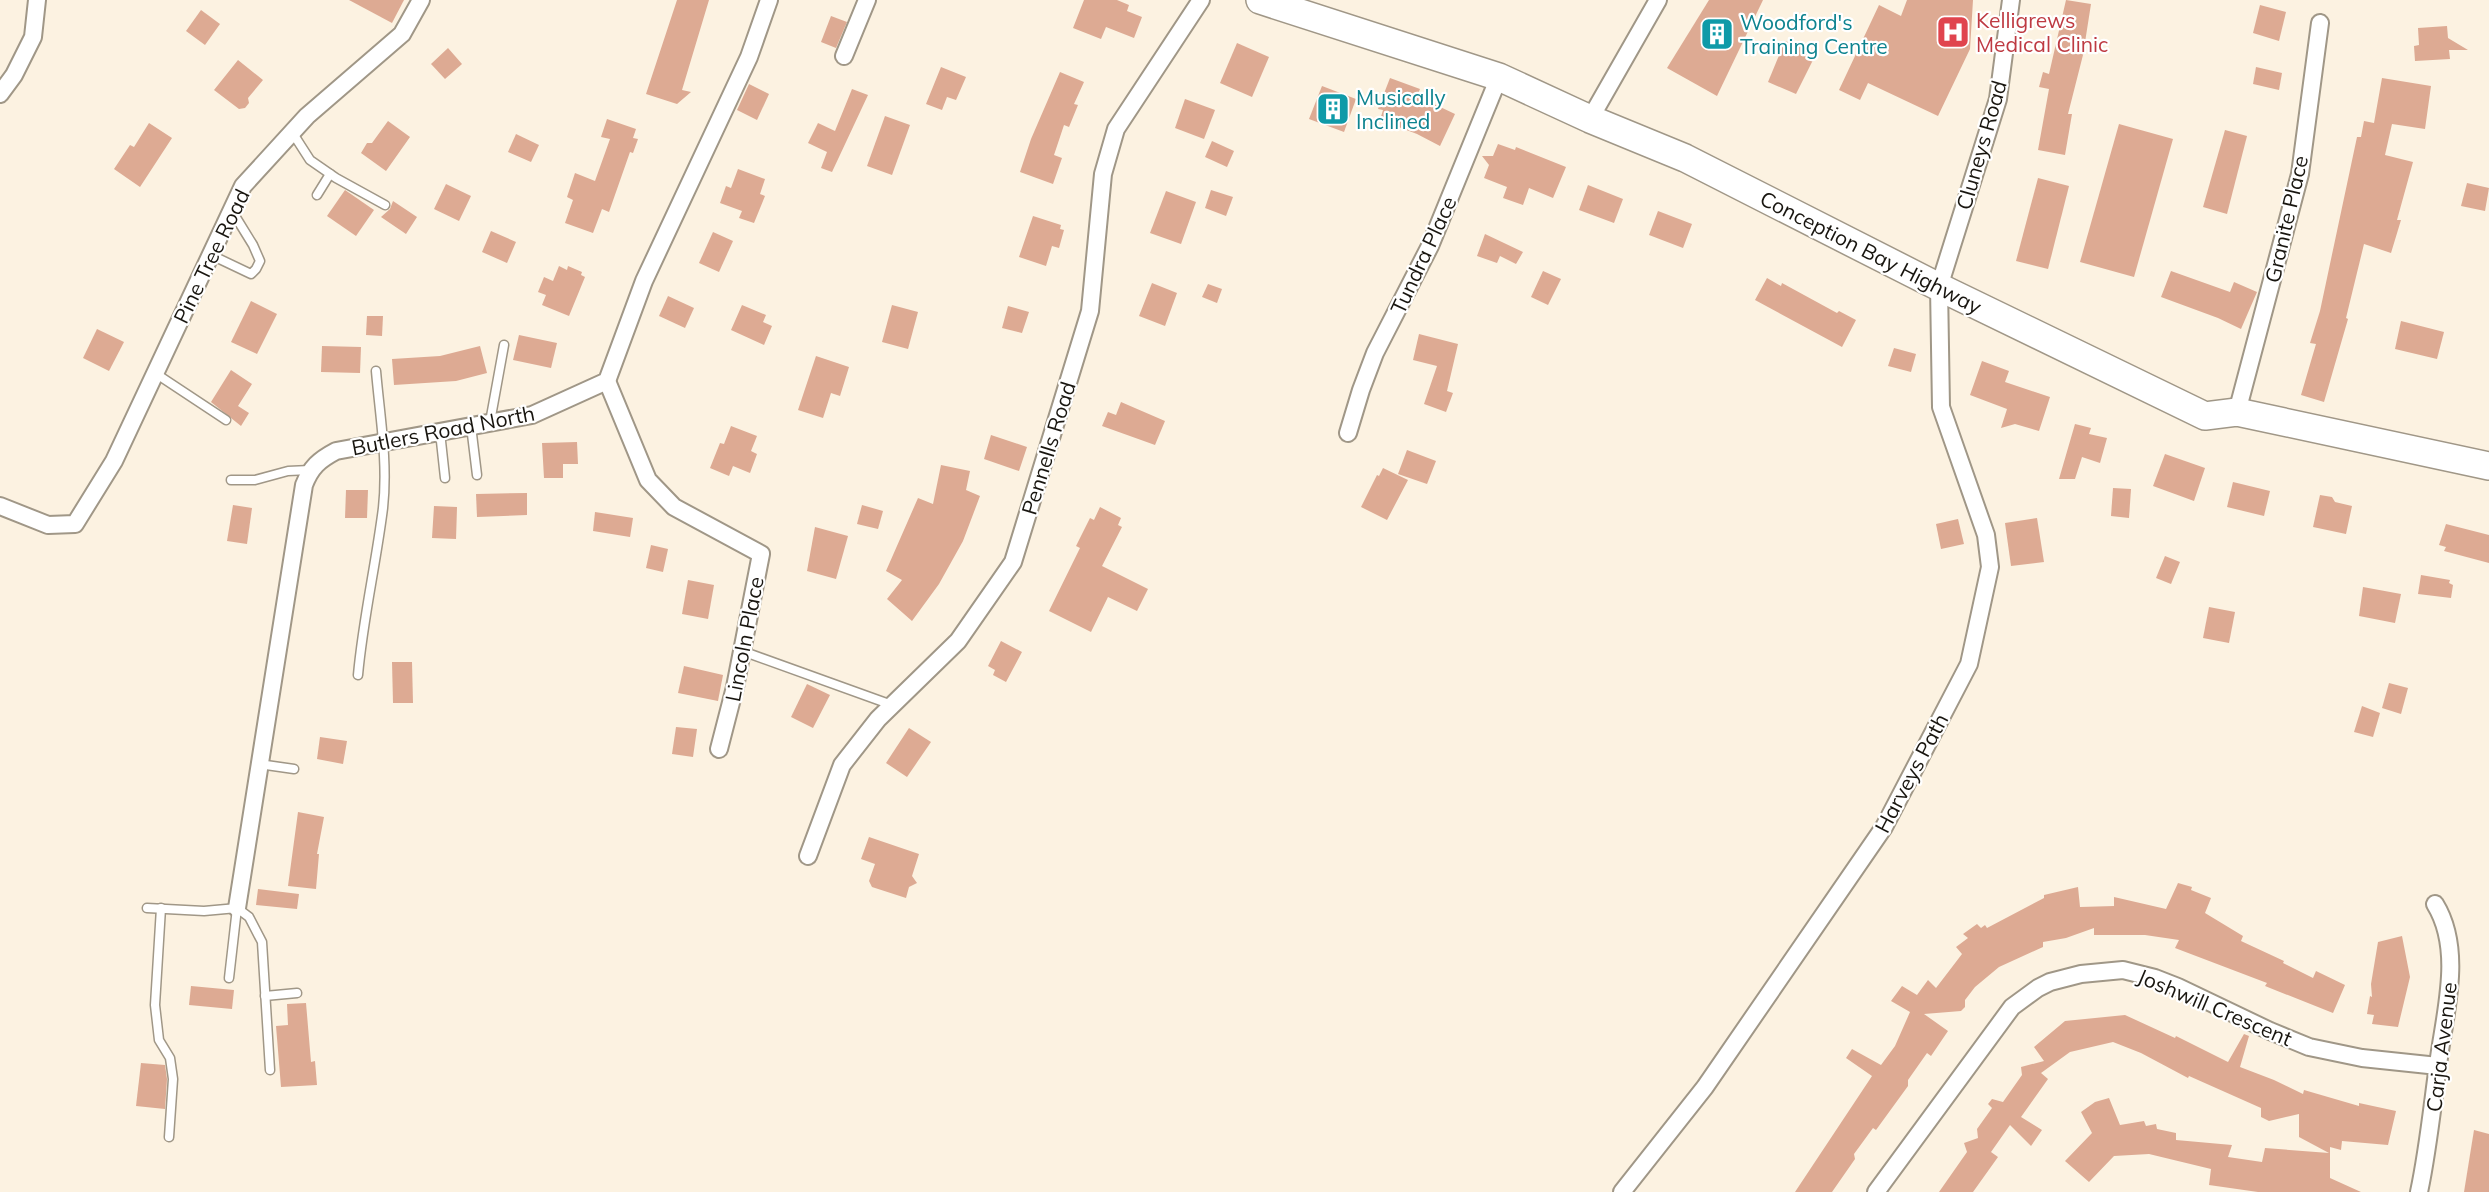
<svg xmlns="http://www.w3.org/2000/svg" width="2489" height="1192" font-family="Mulish,sans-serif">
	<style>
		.building { fill: #ddaa93 }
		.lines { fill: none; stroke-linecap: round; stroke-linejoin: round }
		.lane-casing { stroke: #a09787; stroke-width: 11 }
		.street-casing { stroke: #a09787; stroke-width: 20 }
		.primary-casing { stroke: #a09787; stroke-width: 30 }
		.lane { stroke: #fff; stroke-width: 8 }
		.street { stroke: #fff; stroke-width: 16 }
		.primary { stroke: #fff; stroke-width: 27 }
		.labels { text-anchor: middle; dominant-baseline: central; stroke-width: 4.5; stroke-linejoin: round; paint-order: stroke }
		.health-label { font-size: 21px; fill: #be3a42; stroke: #fff; text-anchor: start }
		.culture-label { font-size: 21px; fill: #0d838f; stroke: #fff; text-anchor: start }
		.street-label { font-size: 21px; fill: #18150f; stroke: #fff }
	</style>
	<rect width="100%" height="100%" fill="#fcf2e1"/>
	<g class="building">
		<polygon points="349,0 404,0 392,23"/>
		<polygon points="677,0 709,0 682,90 691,92 677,104 646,94"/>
		<polygon points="1084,0 1117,0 1129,5 1127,11 1142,17 1134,38 1106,27 1101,39 1073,28"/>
		<polygon points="1709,0 1763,0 1717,96 1667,68"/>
		<polygon points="1907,0 1973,0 1970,49 1938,116 1868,83 1860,100 1839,90 1879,5 1901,16"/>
		<polygon points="2066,0 2091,4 2083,55 2068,114 2072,114 2065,155 2038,150 2049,89 2039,87 2043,72 2049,74"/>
		<polygon points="2260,5 2286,12 2279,41 2253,33"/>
		<polygon points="201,10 220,24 205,45 186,31"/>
		<polygon points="831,16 847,22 836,48 821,42"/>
		<polygon points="2447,26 2448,38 2468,50 2449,50 2450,59 2415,61 2414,46 2419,45 2418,28"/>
		<polygon points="1785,41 1817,52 1796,94 1768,82"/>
		<polygon points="1237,43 1269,57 1252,97 1220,83"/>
		<polygon points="448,48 462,64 445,79 431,64"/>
		<polygon points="238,60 263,80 248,98 249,103 245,108 239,109 214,90"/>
		<polygon points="941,67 966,77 956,100 947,97 942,110 926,104"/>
		<polygon points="2256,67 2282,73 2279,90 2253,84"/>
		<polygon points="1060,72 1084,82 1074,104 1078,105 1069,127 1064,125 1054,155 1062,158 1053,184 1020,172 1031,139"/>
		<polygon points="1390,78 1420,89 1417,96 1455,114 1440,146 1417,134 1380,120 1383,110 1378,109"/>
		<polygon points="2382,78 2431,86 2425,129 2392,124 2385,155 2413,162 2397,220 2401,220 2391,253 2364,244 2346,318 2348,319 2324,402 2301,395 2316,344 2310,343 2320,311 2357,137 2361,137 2364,121 2374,123"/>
		<polygon points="749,84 769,94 757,120 737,110"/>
		<polygon points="1322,86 1356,99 1344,132 1309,119"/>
		<polygon points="852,89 868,95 832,172 821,168 827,152 808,143 818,123 835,131"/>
		<polygon points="1185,99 1215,110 1204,139 1175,128"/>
		<polygon points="885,116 910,125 892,175 867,166"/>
		<polygon points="607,119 636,129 633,138 638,139 633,153 630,152 609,212 602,209 593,233 565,223 573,200 567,197 575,173 595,181 610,139 601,137"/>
		<polygon points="388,121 410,137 386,171 361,153 367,143 372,143"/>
		<polygon points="149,123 172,138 140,187 114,169 130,145 134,147"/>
		<polygon points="2119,124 2173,139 2134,277 2080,262"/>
		<polygon points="2225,130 2247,136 2227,214 2203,207"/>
		<polygon points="516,134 539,145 531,162 508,152"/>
		<polygon points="1212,141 1234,151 1227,167 1205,157"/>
		<polygon points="1498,144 1515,150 1516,147 1566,167 1553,198 1529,188 1523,205 1503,198 1507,187 1484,178 1489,165 1482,156 1493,156"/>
		<polygon points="738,169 765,179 760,194 765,196 754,223 739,218 742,211 720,203 726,186 731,188"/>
		<polygon points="2038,178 2069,186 2048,269 2016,261"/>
		<polygon points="2467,183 2489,188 2485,211 2461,206"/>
		<polygon points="446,184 471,196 459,221 434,209"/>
		<polygon points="1588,185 1623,199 1614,223 1579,210"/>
		<polygon points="345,190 374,210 356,236 327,216"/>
		<polygon points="1211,190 1233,197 1226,216 1205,208"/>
		<polygon points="1166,191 1196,202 1181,244 1150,233"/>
		<polygon points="393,201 417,217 406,234 381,217 390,209"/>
		<polygon points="1658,211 1692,224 1683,248 1649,235"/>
		<polygon points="1033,216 1061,225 1060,229 1064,230 1059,248 1052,246 1046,266 1019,257"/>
		<polygon points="491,231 516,242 507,263 482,252"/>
		<polygon points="713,232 733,241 719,272 699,263"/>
		<polygon points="1485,234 1523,252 1516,264 1500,256 1497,263 1477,256"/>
		<polygon points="559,266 567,270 568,266 582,272 581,275 585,277 569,316 542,305 546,295 538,292 544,277 553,281"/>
		<polygon points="1543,271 1561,279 1548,305 1531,297"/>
		<polygon points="2171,271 2230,292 2234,282 2257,292 2241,329 2218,318 2161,297"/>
		<polygon points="1767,278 1781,286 1782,283 1837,313 1839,311 1856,320 1842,347 1755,300"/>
		<polygon points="1152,283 1177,293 1165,326 1139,316"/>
		<polygon points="1208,284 1222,289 1217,303 1202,297"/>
		<polygon points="668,296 694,308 685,328 659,316"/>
		<polygon points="251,301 277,314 257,354 231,342"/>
		<polygon points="742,305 766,315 763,322 772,326 764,345 731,330"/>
		<polygon points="892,305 918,312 908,349 882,342"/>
		<polygon points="1008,306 1029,312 1022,333 1002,328"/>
		<polygon points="367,316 383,316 382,336 366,335"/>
		<polygon points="2401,321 2444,332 2437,359 2395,349"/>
		<polygon points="97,329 124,342 109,371 83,358"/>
		<polygon points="1419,334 1458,344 1447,391 1453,393 1446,412 1424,404 1437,366 1413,360"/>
		<polygon points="519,335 557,343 551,368 513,360"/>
		<polygon points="322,346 361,347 360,373 321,372"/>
		<polygon points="480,346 487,373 456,381 394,385 392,359 440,356"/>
		<polygon points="1894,348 1916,354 1911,372 1888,366"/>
		<polygon points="816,356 849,367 840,396 831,393 823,418 798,410"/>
		<polygon points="1982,361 2009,371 2005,382 2050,397 2039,431 2015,424 2001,428 2007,409 1970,395"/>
		<polygon points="231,370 252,384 238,406 249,413 241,426 211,402"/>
		<polygon points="1121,402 1165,421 1155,445 1102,426 1108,412 1116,415"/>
		<polygon points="2075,424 2091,428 2089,434 2107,438 2100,463 2082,457 2075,479 2059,479"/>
		<polygon points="731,426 757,436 751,451 757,454 750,473 733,466 729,476 710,468 720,443 724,444"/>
		<polygon points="991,435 1027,447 1019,471 984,459"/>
		<polygon points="577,442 578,464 563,464 563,478 544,478 542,443"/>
		<polygon points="1407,450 1436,461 1427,484 1398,474"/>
		<polygon points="2165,454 2205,468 2194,501 2153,486"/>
		<polygon points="941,465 970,471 966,490 980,496 963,541 939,584 912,621 887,599 902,580 886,571 918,498 933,504"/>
		<polygon points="1383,468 1408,480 1387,520 1361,507 1377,475 1379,476"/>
		<polygon points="2233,482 2270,491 2264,516 2227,507"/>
		<polygon points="2113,488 2131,489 2129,518 2111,516"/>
		<polygon points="346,490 368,490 367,518 345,518"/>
		<polygon points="527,493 527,515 477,517 476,494"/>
		<polygon points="2320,495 2332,497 2335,502 2352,506 2346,534 2313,527"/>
		<polygon points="233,505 252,508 247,544 227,541"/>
		<polygon points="862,505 883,511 878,529 857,524"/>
		<polygon points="434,506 457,507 456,539 432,538"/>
		<polygon points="1100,507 1121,518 1118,525 1122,527 1102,566 1148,589 1137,611 1108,597 1091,632 1049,611 1080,548 1076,546 1090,518 1094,520"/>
		<polygon points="595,512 633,518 630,537 593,531"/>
		<polygon points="2037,518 2044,562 2011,566 2005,523"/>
		<polygon points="1958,519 1964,544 1941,549 1936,524"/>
		<polygon points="2446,524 2489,535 2489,563 2444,551 2446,547 2439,545"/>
		<polygon points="815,527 848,536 836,579 807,571"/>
		<polygon points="651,545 668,549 663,572 646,568"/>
		<polygon points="2165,556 2180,562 2171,584 2156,578"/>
		<polygon points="2421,575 2450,580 2449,583 2453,585 2451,598 2418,594"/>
		<polygon points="688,580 714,585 708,619 682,614"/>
		<polygon points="2363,587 2401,594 2395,623 2359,616"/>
		<polygon points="2209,607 2235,612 2229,643 2203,638"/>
		<polygon points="1001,641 1022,652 1006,682 993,675 995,670 988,666"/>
		<polygon points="392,662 412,662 413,703 393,703"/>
		<polygon points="684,666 723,675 718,701 678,693"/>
		<polygon points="2389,683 2408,688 2401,714 2382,708"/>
		<polygon points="807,684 830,695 813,728 791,717"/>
		<polygon points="2362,706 2380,713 2373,737 2354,732"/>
		<polygon points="676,727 697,729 693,757 672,754"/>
		<polygon points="909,728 931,742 907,777 886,763"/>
		<polygon points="320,737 347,741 343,764 317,759"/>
		<polygon points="298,812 324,817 317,854 319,854 316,889 288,886"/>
		<polygon points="869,837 919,854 912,876 917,883 909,887 906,898 872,887 869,881 875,864 861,859"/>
		<polygon points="2178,883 2192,887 2191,890 2211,898 2205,913 2243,936 2241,941 2284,961 2283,963 2313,978 2316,971 2345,985 2333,1013 2265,986 2267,983 2175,948 2179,940 2145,935 2094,935 2094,928 2066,938 2043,942 2043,947 1999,967 1975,987 1965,1000 1965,1007 1961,1011 1924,1014 1948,1031 1931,1056 1927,1053 1908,1080 1908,1086 1876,1130 1873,1128 1854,1154 1855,1159 1832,1192 1795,1192 1872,1076 1846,1058 1852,1049 1881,1065 1895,1046 1910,1012 1891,1001 1902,986 1917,995 1928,980 1936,988 1962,954 1956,947 1968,938 1963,934 1977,924 1981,928 1985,925 1987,928 2044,898 2044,895 2078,887 2080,907 2114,906 2114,897 2166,909"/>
		<polygon points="258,889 299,894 297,909 256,905"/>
		<polygon points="2402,936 2410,977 2398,1027 2372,1024 2374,1015 2367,1014 2370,996 2372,997 2371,984 2378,942"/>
		<polygon points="191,986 234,990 232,1009 189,1005"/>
		<polygon points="306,1003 311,1062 315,1061 317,1085 281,1087 276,1026 288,1025 287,1004"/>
		<polygon points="2125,1015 2175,1038 2176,1036 2228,1062 2244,1034 2249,1036 2240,1067 2274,1080 2303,1094 2304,1090 2359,1106 2359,1103 2396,1111 2388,1145 2342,1141 2341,1150 2330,1147 2330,1178 2361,1192 2258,1192 2209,1185 2211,1169 2149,1154 2114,1156 2089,1182 2065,1161 2092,1133 2081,1112 2095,1102 2109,1098 2120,1125 2144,1121 2146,1126 2156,1124 2157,1129 2176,1133 2176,1140 2232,1145 2228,1157 2262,1162 2265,1148 2329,1153 2299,1137 2299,1114 2269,1121 2261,1117 2261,1108 2189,1076 2188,1078 2141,1053 2113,1042 2070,1052 2041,1073 2048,1079 2021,1117 2042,1130 2031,1146 2010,1125 1991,1152 1998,1157 1973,1192 1939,1192 1967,1152 1964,1143 1978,1138 1977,1129 1992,1108 1988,1104 1992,1099 2003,1102 2022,1075 2021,1067 2044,1061 2034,1047 2065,1021"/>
		<polygon points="141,1063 165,1065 167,1079 165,1109 136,1106"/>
		<polygon points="2474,1130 2489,1134 2489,1192 2464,1192"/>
	</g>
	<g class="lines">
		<g class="lane-casing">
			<g id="lane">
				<polyline points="292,132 310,160 336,178 385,205"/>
				<polyline points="317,195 330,174"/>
				<polyline points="211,255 251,274 256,269 260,261 253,245 232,211"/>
				<polyline points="155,373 226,420"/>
				<polyline points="490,422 504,345"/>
				<polyline points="471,426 477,475"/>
				<polyline points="440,432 445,478"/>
				<polyline points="231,480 255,480 288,471 310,470"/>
				<polyline points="742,651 892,705"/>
				<path d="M358,675C363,619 376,564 383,508C388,462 380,417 376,371"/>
				<polyline points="259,764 294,769"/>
				<polyline points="147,908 204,911 237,908 249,917 262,942 270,1070"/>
				<polyline points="161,908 155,1005 159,1040 170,1058 173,1079 169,1137"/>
				<polyline points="229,978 237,908"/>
				<polyline points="265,996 297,993"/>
			</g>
		</g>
		<g class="street-casing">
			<g id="street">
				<polyline points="844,56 867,0"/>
				<polyline points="0,94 14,75 33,37 37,0"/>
				<polyline points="1590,119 1658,0"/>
				<polyline points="607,381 648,480 674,507 761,554 735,687 719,749"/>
				<polyline points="2237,412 2300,174 2320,23"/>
				<polyline points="1348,433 1361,390 1375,353 1430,246 1499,77"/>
				<polyline points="0,506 48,525 75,524 114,461 243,186 307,116 402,34 421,0"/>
				<polyline points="808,856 842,765 878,719 958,641 1013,562 1090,311 1103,174 1116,129 1201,0"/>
				<path d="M237,908L304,485C311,467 319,460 336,451L532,415L607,381L644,281L749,57L769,0"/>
				<polyline points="1622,1192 1705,1087 1884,827 1969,664 1990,567 1986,535 1941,407 1939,287 1998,99 2011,0"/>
				<polyline points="1876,1192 2012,1007 2038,988 2050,982 2081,974 2123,970 2155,978 2178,987 2270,1031 2309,1047 2362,1058 2438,1066"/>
				<path d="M2419,1192C2428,1150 2432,1108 2438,1065C2444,1015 2464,951 2435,904"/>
			</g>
		</g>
		<g class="primary-casing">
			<polyline id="primary" points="1260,0 1499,77 1590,119 1685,158 1939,287 2205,416 2237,412 2489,466"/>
		</g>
		<use href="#lane" class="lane"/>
		<use href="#street" class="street"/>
		<use href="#primary" class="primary"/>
	</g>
	<defs>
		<g id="hospital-square" transform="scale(1.725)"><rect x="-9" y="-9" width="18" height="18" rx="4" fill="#e0444e" stroke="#fff"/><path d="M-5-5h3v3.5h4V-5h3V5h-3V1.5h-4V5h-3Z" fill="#fff"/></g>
		<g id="building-square" transform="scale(1.725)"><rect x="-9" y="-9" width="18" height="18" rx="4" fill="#0f9aa8" stroke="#fff"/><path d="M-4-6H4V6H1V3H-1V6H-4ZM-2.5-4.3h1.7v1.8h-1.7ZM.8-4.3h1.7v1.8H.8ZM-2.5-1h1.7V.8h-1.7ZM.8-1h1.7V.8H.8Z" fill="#fff"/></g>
	</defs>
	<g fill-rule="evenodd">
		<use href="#hospital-square" x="1953" y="32"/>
		<use href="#building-square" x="1717" y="34"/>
		<use href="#building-square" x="1333" y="109"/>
	</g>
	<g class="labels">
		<g class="health-label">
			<text x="1976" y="20">Kelligrews<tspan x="1976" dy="24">Medical Clinic</tspan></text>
		</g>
		<g class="culture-label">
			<text x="1740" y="22">Woodford's<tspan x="1740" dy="24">Training Centre</tspan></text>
			<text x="1356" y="97">Musically<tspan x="1356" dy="24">Inclined</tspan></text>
		</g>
		<g class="street-label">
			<text transform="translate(1981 145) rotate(-74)">Cluneys Road</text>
			<text transform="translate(2286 219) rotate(-77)">Granite Place</text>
			<text transform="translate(1871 252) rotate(27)">Conception Bay Highway</text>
			<text transform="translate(1423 255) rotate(-65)">Tundra Place</text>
			<text transform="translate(211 256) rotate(-64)">Pine Tree Road</text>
			<text transform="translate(443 430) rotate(-11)">Butlers Road North</text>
			<text transform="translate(1048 448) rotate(-73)">Pennells Road</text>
			<text transform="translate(744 639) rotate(-79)">Lincoln Place</text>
			<text transform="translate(1911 773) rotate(-62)">Harveys Path</text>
			<text transform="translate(2215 1007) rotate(23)">Joshwill Crescent</text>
			<text transform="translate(2441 1047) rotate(-83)">Carja Avenue</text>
		</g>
	</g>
</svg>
